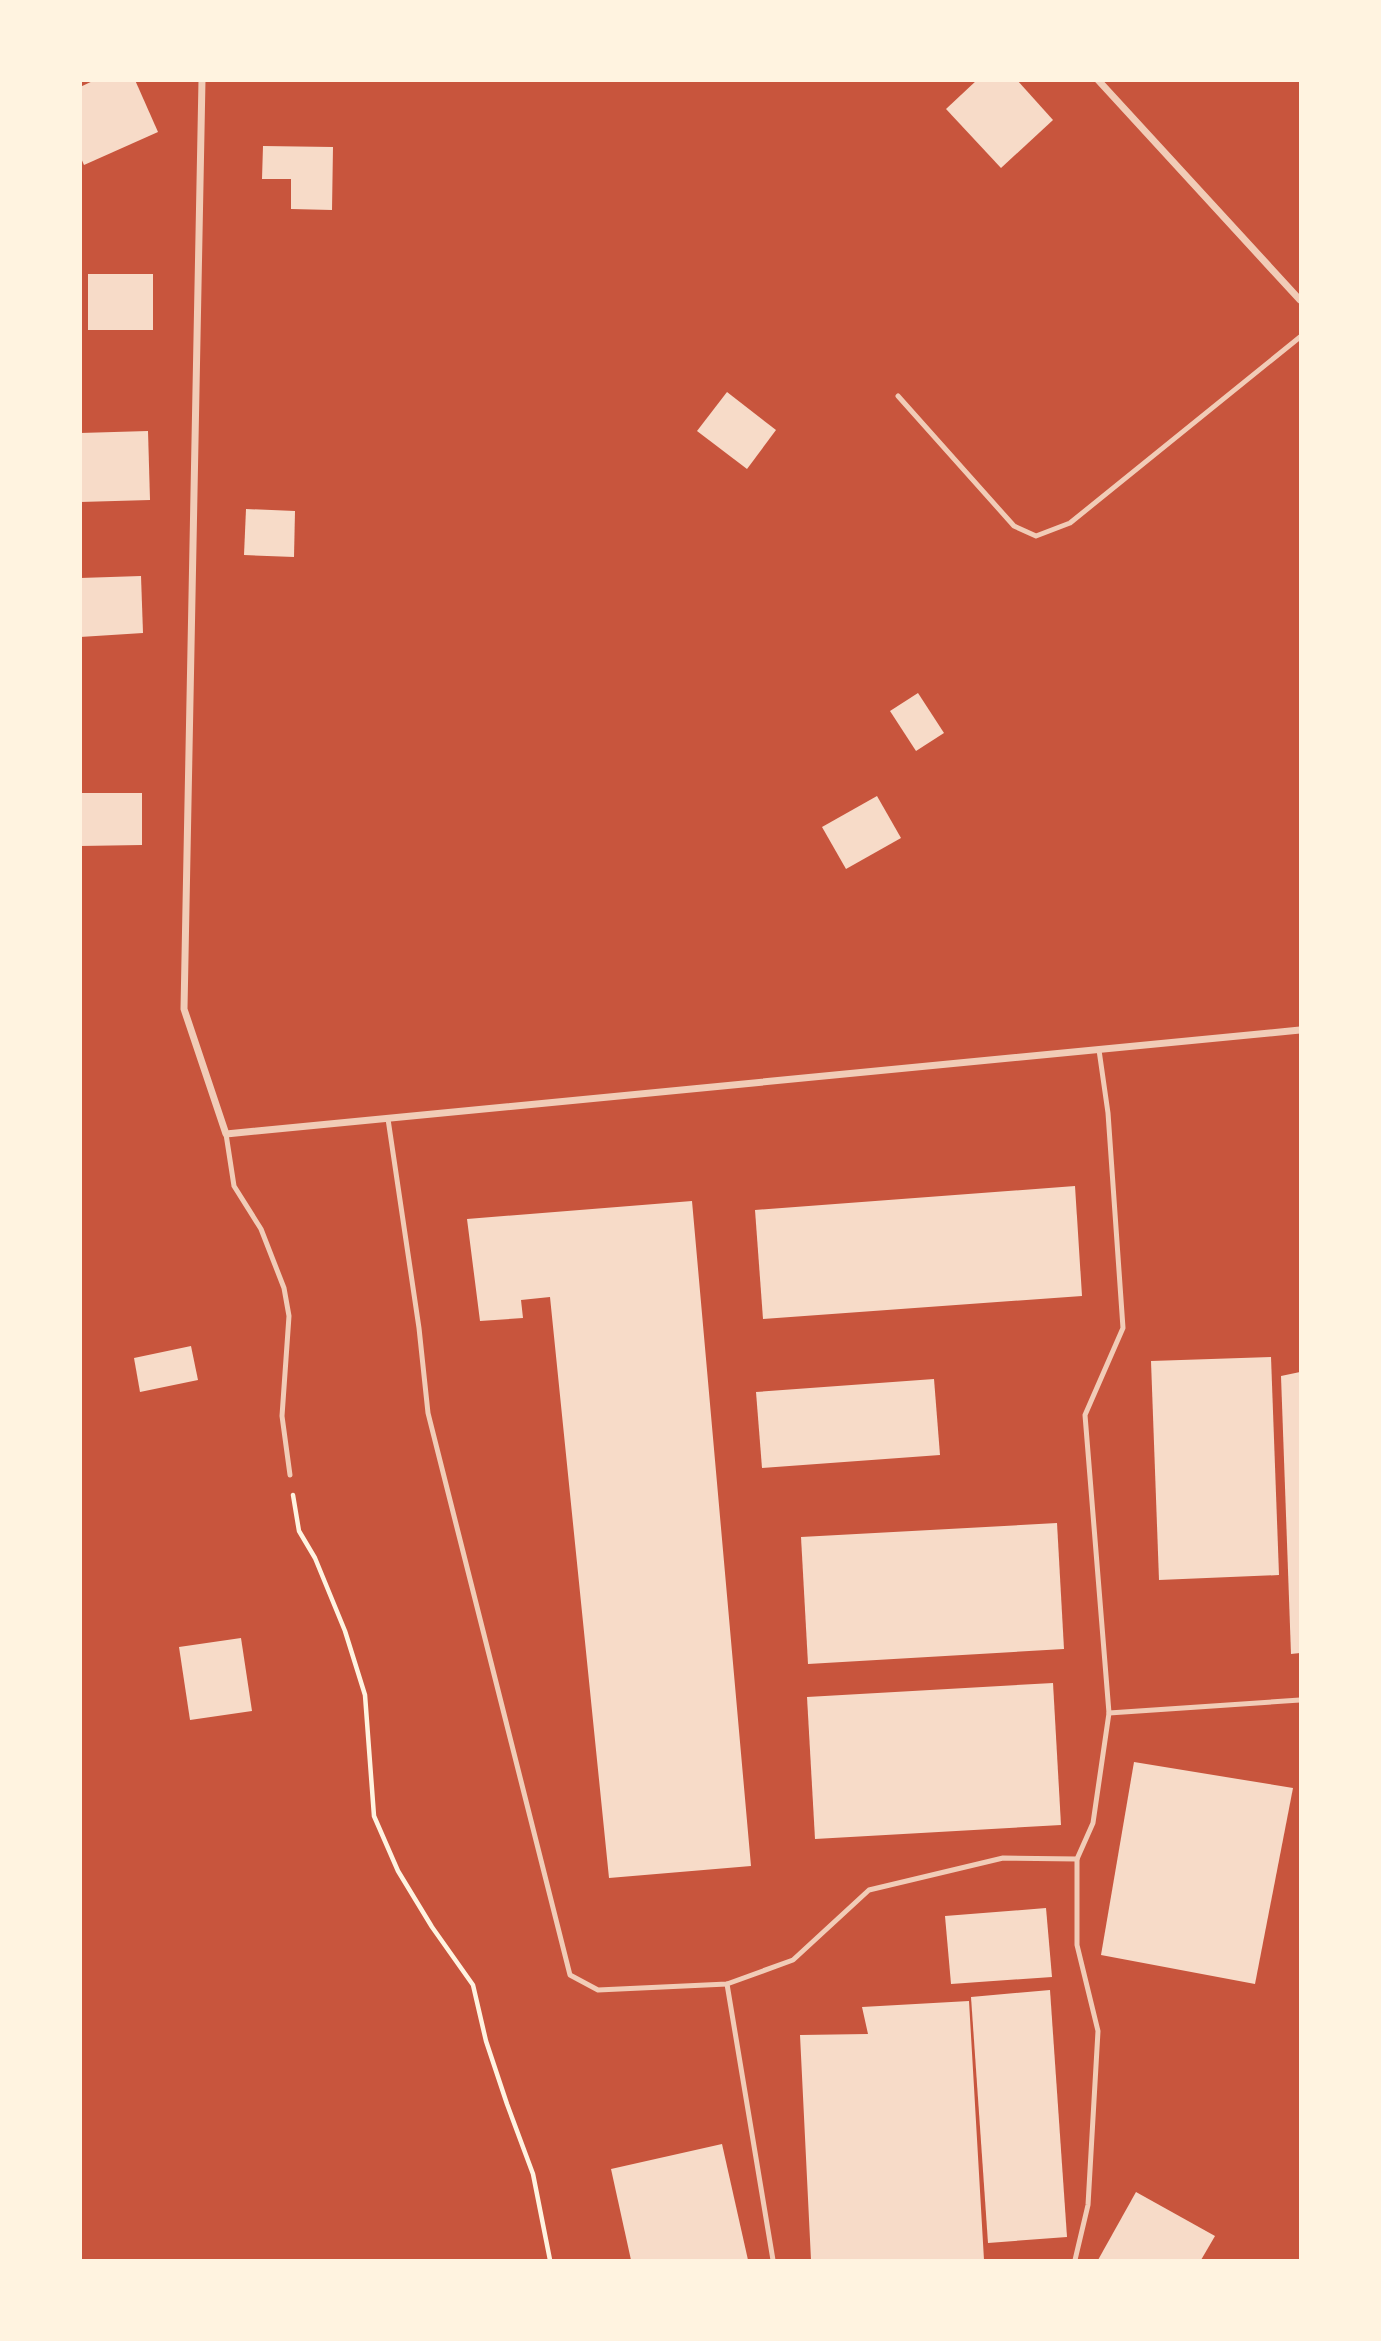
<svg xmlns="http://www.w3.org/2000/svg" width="1381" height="2341" font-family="'PT Sans',sans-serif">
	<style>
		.building { fill: #f7dbc8 }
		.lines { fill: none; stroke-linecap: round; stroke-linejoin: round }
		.path { stroke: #fff3e0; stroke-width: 4.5 }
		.service { stroke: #f1ccb7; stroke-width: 5 }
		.minor { stroke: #f1ccb7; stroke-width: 7 }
	</style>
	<rect width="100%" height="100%" fill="#c8553d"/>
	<g class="building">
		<polygon points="95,80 135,80 158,132 84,165 80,156 80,87"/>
		<polygon points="977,80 1017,80 1053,120 1001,168 946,109"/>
		<polygon points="263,146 333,147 332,210 291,209 291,179 262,179"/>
		<rect x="88" y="274" width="65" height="56"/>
		<polygon points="727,392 776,430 747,469 697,431"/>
		<polygon points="148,431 150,500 80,502 80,433"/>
		<polygon points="246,509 295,511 294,557 244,555"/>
		<polygon points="141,576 143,633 80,637 80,578"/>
		<polygon points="918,693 944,733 916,751 890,711"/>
		<polygon points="80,793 142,793 142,845 80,846"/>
		<polygon points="877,796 901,838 846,869 822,827"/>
		<polygon points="1075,1186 1082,1296 763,1319 755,1210"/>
		<polygon points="692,1201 751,1866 609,1878 550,1297 521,1300 523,1318 480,1321 467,1219"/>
		<polygon points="191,1346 198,1380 140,1392 134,1358"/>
		<polygon points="1271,1357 1279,1575 1159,1580 1151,1361"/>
		<polygon points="1300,1372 1300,1653 1291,1654 1281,1376"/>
		<polygon points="934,1379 940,1455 762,1468 756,1392"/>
		<polygon points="1057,1523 1064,1649 808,1664 801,1537"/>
		<polygon points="241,1638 252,1711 190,1720 179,1647"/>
		<polygon points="1053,1683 1061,1825 815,1839 807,1697"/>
		<polygon points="1134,1762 1293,1788 1255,1984 1101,1955"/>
		<polygon points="1046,1908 1052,1977 951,1984 945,1916"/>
		<polygon points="1050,1990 1067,2237 988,2243 971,1997"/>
		<polygon points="969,2001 984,2260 811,2260 800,2035 868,2034 862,2007"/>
		<polygon points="722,2144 748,2260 631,2260 611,2169"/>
		<polygon points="1136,2192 1215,2236 1201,2260 1098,2260"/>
	</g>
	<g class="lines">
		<polyline class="path" points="293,1495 299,1531 315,1558 345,1631 365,1695 374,1816 398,1871 432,1927 473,1985 486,2041 507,2104 533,2174 550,2260"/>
		<g class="service">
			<polyline points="898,396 1014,526 1036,536 1070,523 1300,337"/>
			<polyline points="388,1119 419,1328 428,1413 570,1975 598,1990 727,1984 793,1960 869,1890 1003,1858 1077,1859 1093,1823 1109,1713 1085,1415 1123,1328 1108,1113 1099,1050"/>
			<polyline points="226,1134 234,1186 261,1229 284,1288 289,1316 282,1416 290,1475"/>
			<polyline points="1109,1713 1300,1700"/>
			<polyline points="727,1984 773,2260"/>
			<polyline points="1075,2260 1088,2205 1098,2031 1077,1945 1077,1859"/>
		</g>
		<g class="minor">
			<polyline points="202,80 184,1009 226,1134 1300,1030"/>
			<polyline points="1098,80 1300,300"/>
		</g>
	</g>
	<rect width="1381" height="2341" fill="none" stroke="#fff3e0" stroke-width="164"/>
</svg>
